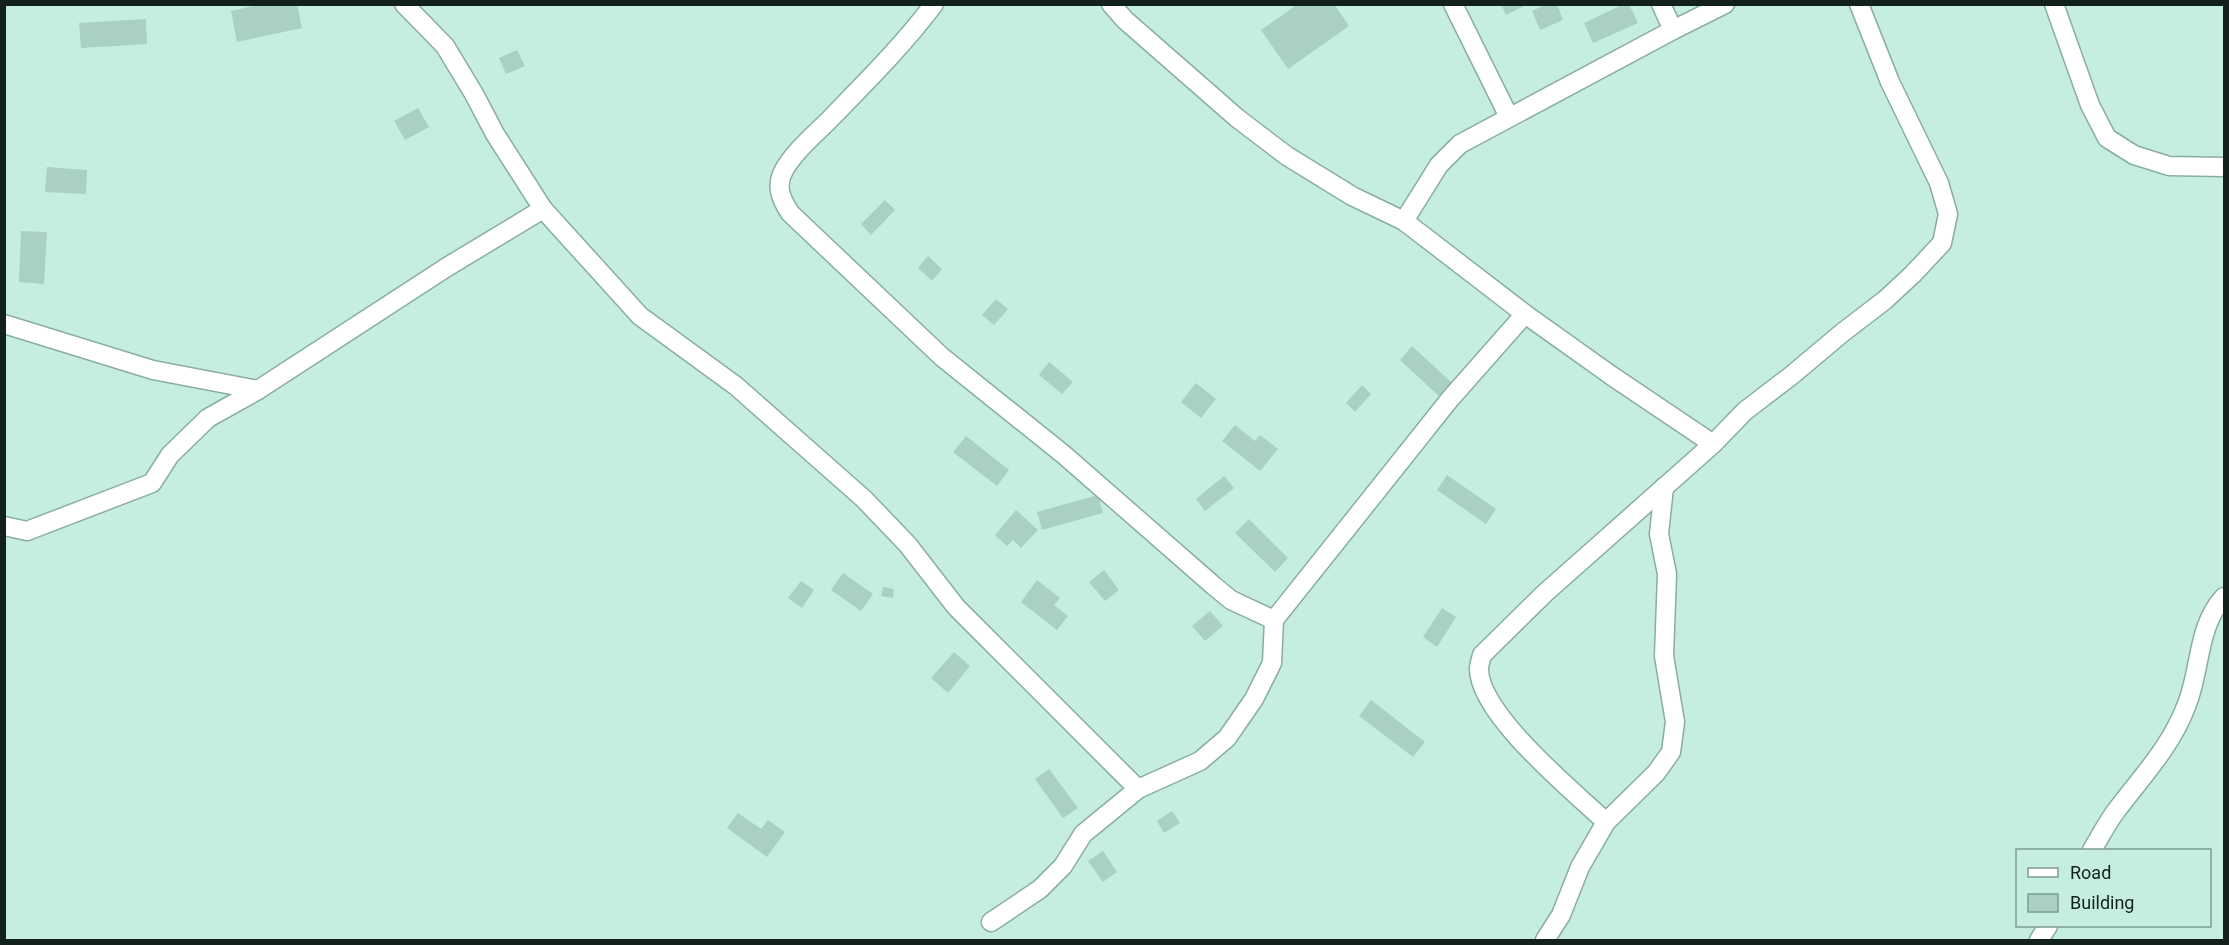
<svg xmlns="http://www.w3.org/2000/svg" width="2229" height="945" font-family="Roboto,sans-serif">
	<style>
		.building { fill: #a9d0c2 }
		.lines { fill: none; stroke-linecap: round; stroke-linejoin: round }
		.street-casing { stroke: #89aea1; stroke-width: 21 }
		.street { stroke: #fff; stroke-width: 18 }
	</style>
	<rect width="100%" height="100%" fill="#c6eee0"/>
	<g class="building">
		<polygon points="262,4 297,4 302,28 237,42 231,11"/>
		<polygon points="1298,4 1334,4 1349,26 1288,69 1261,30"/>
		<polygon points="1501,4 1528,4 1506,15"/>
		<polygon points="1547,4 1557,4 1563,20 1540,30 1532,11"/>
		<polygon points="1624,4 1629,4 1638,23 1593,43 1584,23"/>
		<polygon points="146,19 147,44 81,48 79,23"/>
		<polygon points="517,50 525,66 506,74 499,58"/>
		<polygon points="418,108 429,127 405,140 394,121"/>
		<polygon points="47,167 87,170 86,194 45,192"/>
		<polygon points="885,200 895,210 871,235 861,224"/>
		<polygon points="21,231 47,232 44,284 19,282"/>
		<polygon points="928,256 942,269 932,281 918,268"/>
		<polygon points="996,299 1008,309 994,325 982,315"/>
		<polygon points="1412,346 1452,383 1439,396 1400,360"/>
		<polygon points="1049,362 1073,382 1062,394 1039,375"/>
		<polygon points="1196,383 1216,399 1201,418 1181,402"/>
		<polygon points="1362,385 1371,394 1355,412 1346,403"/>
		<polygon points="1235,425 1255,441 1260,435 1278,449 1260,471 1222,441"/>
		<polygon points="966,436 1009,470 997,486 953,452"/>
		<polygon points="1447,475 1496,509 1486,524 1437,490"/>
		<polygon points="1224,476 1234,488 1205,511 1196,499"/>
		<polygon points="1098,495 1103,513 1042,530 1037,512"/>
		<polygon points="1016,510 1038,530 1021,548 1013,540 1007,546 995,535"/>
		<polygon points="1249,519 1288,558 1275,572 1235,533"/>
		<polygon points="1104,570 1119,590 1105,601 1089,582"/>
		<polygon points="843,573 873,594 861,611 831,590"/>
		<polygon points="1037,580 1060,598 1054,605 1068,616 1057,630 1021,602"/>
		<polygon points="801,581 814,590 802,608 788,598"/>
		<polygon points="883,587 894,589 893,598 881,596"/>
		<polygon points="1442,608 1456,617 1437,647 1423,637"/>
		<polygon points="1210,611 1223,626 1205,641 1192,626"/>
		<polygon points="954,652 970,666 948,693 931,678"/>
		<polygon points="1371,700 1425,742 1413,757 1359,716"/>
		<polygon points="1049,769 1078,808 1063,818 1035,779"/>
		<polygon points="1172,811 1180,823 1164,833 1157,821"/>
		<polygon points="738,813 761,829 768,820 785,832 767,857 727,828"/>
		<polygon points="1103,851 1117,872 1103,882 1088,861"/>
	</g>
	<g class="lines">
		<g class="street-casing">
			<g id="street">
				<polyline points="404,4 445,46 474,94 495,134 543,209 640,316 736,386 864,499 908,545 956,607 1138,789"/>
				<path d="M934,4C904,44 868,80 834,115C818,132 796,149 784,170C775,186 781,199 790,213L942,357L1063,454L1214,586L1231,600L1274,620L1272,663L1254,699L1227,738L1200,761L1138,789L1083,834L1063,866L1040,889L991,922"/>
				<polyline points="1111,4 1125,20 1237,118 1287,156 1352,196 1404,221 1525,314 1612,376 1713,444"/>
				<polyline points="1453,4 1509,117"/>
				<polyline points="2054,4 2090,105 2107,138 2134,155 2169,166 2224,167"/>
				<polyline points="1673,30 1725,4"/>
				<polyline points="1404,221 1439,165 1460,144 1673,30 1661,4"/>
				<polyline points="4,324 153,370 258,390"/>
				<polyline points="4,526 27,531 152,483 170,455 208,418 258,390 447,267 543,209"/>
				<polyline points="1274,620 1450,399 1525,314"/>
				<path d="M1606,822C1573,791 1479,714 1479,669C1479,665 1481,659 1482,655L1545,593L1713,444L1745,411L1792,375L1842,333L1885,300L1913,274L1942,243L1948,214L1939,183L1890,82L1859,4"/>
				<path d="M2092,850C2100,837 2107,823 2116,811C2143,775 2171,747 2187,704C2201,669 2197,626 2224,597"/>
				<polyline points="1545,940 1561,915 1580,867 1606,822 1656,773 1671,752 1675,722 1664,656 1667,574 1659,534 1664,487"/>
				<polyline points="2039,940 2048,926"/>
			</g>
		</g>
		<use href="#street" class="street"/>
	</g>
	<rect width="2229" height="945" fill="none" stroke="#12211c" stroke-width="12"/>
	<rect x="2016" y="849" width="195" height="78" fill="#c6eee0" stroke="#7e9c92" stroke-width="1.5"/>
	<rect x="2028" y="868" width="30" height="9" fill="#ffffff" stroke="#7e9c92" stroke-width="1.5"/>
	<text x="2070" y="879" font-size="18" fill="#12211c">Road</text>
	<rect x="2028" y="894" width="30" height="18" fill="#a9d0c2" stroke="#7e9c92" stroke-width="1.5"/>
	<text x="2070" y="909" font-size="18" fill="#12211c">Building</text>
</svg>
